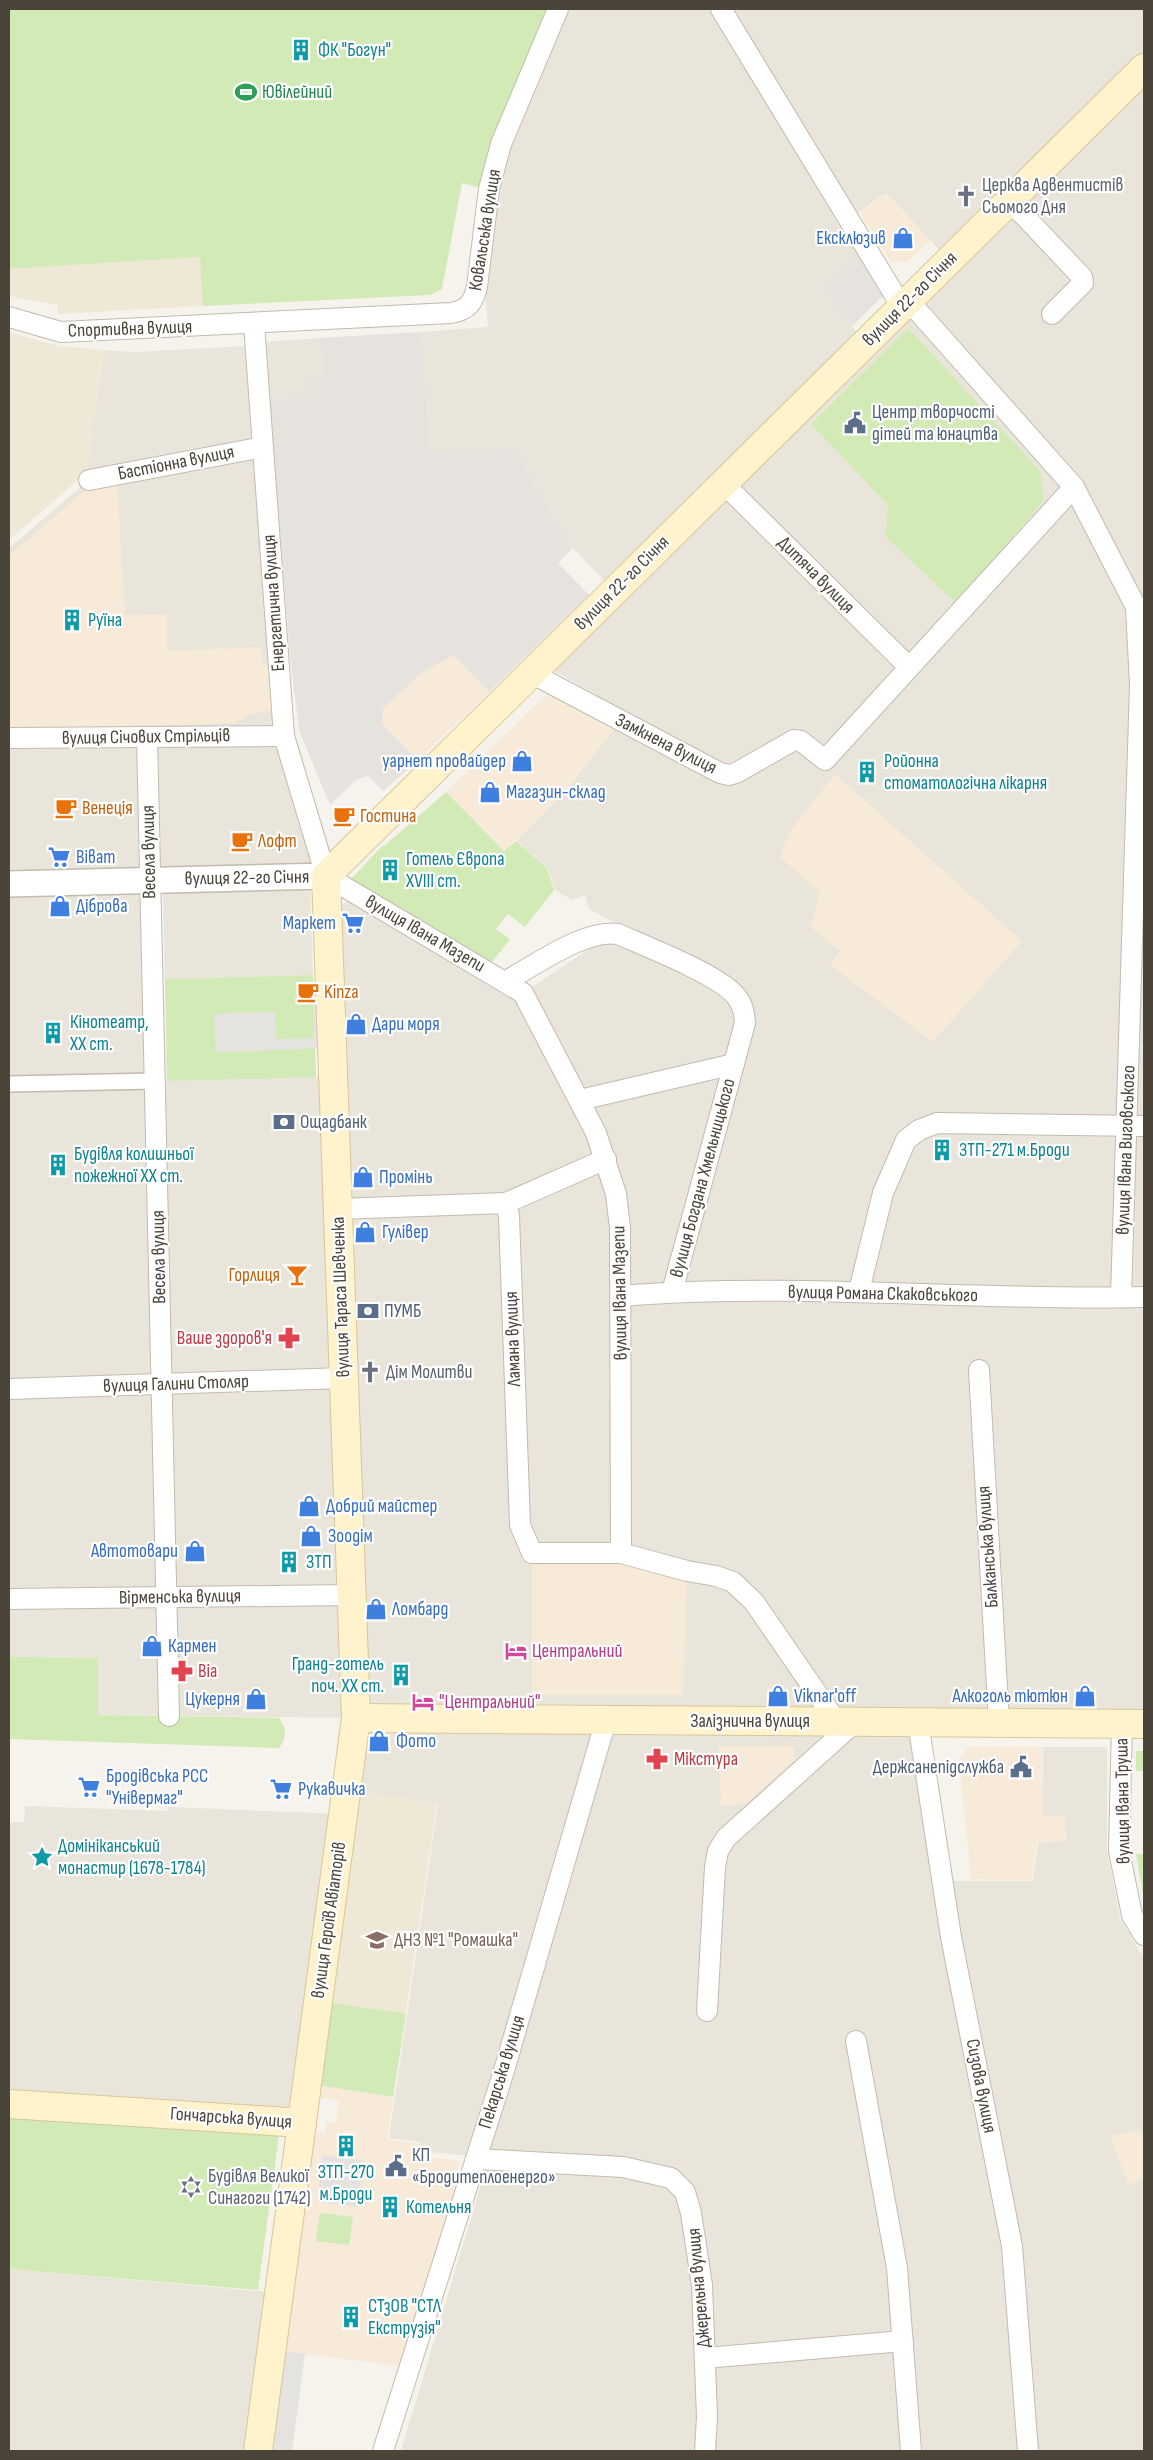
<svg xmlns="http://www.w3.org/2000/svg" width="1153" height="2460" font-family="'Sofia Sans Condensed',sans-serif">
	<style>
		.residential { fill: #eae5da }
		.commercial { fill: #f7ead8 }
		.industrial { fill: #e6e2dd }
		.education { fill: #efe8d6 }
		.green { fill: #d2eab5 }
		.parking { fill: #e5e3e0 }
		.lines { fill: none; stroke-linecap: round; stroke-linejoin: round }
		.pedestrian-casing { stroke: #c2bbae; stroke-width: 18 }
		.minor-casing { stroke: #c2bbae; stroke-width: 22 }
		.tertiary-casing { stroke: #c2bbae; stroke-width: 28 }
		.secondary-casing { stroke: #d6c79b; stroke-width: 30 }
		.pedestrian { stroke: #fff; stroke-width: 15 }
		.minor { stroke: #fff; stroke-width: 20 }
		.tertiary { stroke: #fff; stroke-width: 25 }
		.secondary { stroke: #fff3cd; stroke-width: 28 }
		.labels { text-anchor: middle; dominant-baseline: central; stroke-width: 4.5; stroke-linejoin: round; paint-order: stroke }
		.culture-label { font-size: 19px; fill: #0d838f; stroke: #fff; text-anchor: start }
		.leisure-label { font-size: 19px; fill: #27864d; stroke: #fff; text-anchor: start }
		.worship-label { font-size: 19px; fill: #5b616d; stroke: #fff; text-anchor: start }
		.street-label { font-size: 19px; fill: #4b4439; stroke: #fff }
		.shop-label { font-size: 19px; fill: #366cbe; stroke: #fff; text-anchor: start }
		.service-label { font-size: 19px; fill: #4e5e75; stroke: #fff; text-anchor: start }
		.food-label { font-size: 19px; fill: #c56008; stroke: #fff; text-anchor: start }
		.health-label { font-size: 19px; fill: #be3a42; stroke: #fff; text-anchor: start }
		.hotel-label { font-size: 19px; fill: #b23c85; stroke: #fff; text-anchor: start }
		.education-label { font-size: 19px; fill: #785e54; stroke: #fff; text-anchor: start }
	</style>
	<rect width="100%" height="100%" fill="#f6f3ec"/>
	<g class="residential">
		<polygon points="561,9 718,9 865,252 822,287 858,334 604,580 573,548 537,490 516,447 430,454 425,404 421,332 488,327 483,267 493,182"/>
		<polygon points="731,9 1144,9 1144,57 943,254 886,193 855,215"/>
		<polygon points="1144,82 1144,1717 362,1713 338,906 354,898 518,996 623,927 589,909 585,895 572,900 555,890 548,868 516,840 564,793 627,712 551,669"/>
		<polygon points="320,338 323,377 310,378 310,395 270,400 265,342"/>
		<polygon points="245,346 252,441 86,473 104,350 135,352"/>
		<polygon points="263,447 284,736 326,876 150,880 155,1081 333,1076 356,1718 97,1715 97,1658 9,1657 9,548 89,480"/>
		<polygon points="310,887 313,975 165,979 163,891"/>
		<polygon points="364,1725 908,1731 934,1881 1033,1881 1038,1842 1066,1841 1065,1816 1043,1816 1043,1747 1107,1747 1107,1851 1120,1918 1144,1959 1144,2451 401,2451 489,2158 419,2151 420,2142 389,2138 438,1804 355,1791"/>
		<polygon points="25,1806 167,1811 168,1807 343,1814 302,2123 9,2104 9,1822 24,1822"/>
		<polygon points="9,2269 279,2293 258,2451 9,2451"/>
	</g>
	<g class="commercial">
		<polygon points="886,194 930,241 907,262 891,262 860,213"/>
		<polygon points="117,481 125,615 167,614 167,651 261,647 263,665 269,665 272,710 252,714 234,723 9,729 9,556 90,486"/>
		<polygon points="454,654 489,692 418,760 382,724 383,709 421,673"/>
		<polygon points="554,687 619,722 564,792 504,851 446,792"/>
		<polygon points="835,774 1022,941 933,1042 830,965 840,951 811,927 820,892 780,857 788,834"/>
		<polygon points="532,1553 621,1553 687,1571 683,1695 532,1695"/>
		<polygon points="719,1746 794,1747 794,1760 746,1804 721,1806"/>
		<polygon points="968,1747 1042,1747 1043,1816 1065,1816 1065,1841 1037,1841 1032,1880 971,1879 959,1761"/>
		<polygon points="318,2085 393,2097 387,2139 418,2144 417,2155 459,2161 456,2183 458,2184 401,2366 283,2351 311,2131 325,2133 326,2122 336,2123 339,2101 316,2098"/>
		<polygon points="1141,2130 1144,2144 1144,2179 1128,2184 1110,2136"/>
	</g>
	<g class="industrial">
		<polygon points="860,256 884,295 852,326 822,287"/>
		<polygon points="421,332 430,453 516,447 537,490 573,548 558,563 589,595 489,692 454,655 421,673 383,709 382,724 418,760 383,791 368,776 356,780 330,805 299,730 290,657 270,400 310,395 310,378 323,377 320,338"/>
	</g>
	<g class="education">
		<polygon points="201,257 203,306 58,314 58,305 9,296 9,269"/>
		<polygon points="9,332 58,346 104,350 86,473 9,540"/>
		<polygon points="357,1791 437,1804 393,2097 318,2085"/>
	</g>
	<g class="green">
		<polygon points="9,9 554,9 488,179 477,187 462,183 442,289 430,295 203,306 200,257 9,269"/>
		<polygon points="908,328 1040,471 1044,500 956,603 886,537 888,505 811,424"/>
		<polygon points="446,792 504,851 516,841 547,868 554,890 525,927 508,914 496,929 510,939 488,967 351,879 383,845 384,846"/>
		<polygon points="313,975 316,1077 167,1081 165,979"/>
		<path d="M9,1657L98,1658V1715L279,1718C287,1729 287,1737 279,1748L9,1739Z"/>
		<rect x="1136" y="1751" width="8" height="20"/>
		<polygon points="1136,1854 1144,1854 1144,1901"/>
		<polygon points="328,2002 406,2014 393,2097 318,2085"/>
		<polygon points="9,2117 279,2135 258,2290 9,2269"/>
		<polygon points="320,2213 353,2217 349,2245 316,2241"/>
	</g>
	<g class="parking">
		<polygon points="313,1003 330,1003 332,1048 216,1052 214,1014 275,1012 276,1039 314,1038"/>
		<polygon points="323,2155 364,2161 357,2207 317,2202"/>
		<polygon points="280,2350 305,2354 292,2451 268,2451"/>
	</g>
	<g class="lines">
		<g class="pedestrian-casing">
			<polyline id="pedestrian" points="9,1084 154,1081"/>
		</g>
		<g class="minor-casing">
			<g id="minor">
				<polyline points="721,9 902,307"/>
				<polyline points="1010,201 1082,277 1083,283 1052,314"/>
				<polyline points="908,300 1074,487 1136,607 1140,685 1121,1297"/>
				<path d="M9,317L61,332L451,313C468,310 473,303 477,287L489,189L501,144L558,9"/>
				<polyline points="254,324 284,736 326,876 523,993 596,1133 616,1194 620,1228 621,1553 687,1571 716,1576 733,1582 754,1602 836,1721"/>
				<polyline points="89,480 263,447"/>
				<polyline points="723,483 909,667"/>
				<polyline points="531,673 720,773 729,775 736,773 794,740 801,741 825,760 1074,487"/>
				<polyline points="147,737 169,1716"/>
				<polyline points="9,738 284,736"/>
				<path d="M506,981C536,965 584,929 618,934C645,946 717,974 735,995C743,1004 744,1012 745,1023L672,1292"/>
				<polyline points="580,1100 734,1064"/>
				<polyline points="506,1203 606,1159"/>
				<polyline points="338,1209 506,1203 509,1216 520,1525 532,1553 621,1553"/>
				<polyline points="859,1291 883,1193 906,1140 919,1130 937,1123 1144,1126"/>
				<path d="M621,1296C795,1282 970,1301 1144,1297"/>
				<polyline points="979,1370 999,1723"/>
				<polyline points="9,1389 343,1378"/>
				<polyline points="9,1599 351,1595"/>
				<polyline points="918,1722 951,1937 1012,2246 1028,2451"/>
				<polyline points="1122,1723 1119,1851 1132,1915 1144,1935"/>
				<polyline points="707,2011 715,1867 718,1851 726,1838 855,1722"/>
				<polyline points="856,2041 897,2268 911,2451"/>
				<polyline points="476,2159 623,2167 671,2178 685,2192 691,2213 702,2285 707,2417 705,2451"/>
				<polyline points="705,2358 903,2341"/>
				<polyline points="383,2451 503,2074 606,1720"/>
			</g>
		</g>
		<g class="tertiary-casing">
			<polyline id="tertiary" points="9,884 326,876"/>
		</g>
		<g class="secondary-casing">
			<g id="secondary">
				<polyline points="356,1718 1144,1724"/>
				<polyline points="9,2104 302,2123"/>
				<polyline points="258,2451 356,1718 326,876 1144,68"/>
			</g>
		</g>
		<use href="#pedestrian" class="pedestrian"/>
		<use href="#minor" class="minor"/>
		<use href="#tertiary" class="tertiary"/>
		<use href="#secondary" class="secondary"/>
	</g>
	<defs>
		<g id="building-bare" transform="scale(1.725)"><path d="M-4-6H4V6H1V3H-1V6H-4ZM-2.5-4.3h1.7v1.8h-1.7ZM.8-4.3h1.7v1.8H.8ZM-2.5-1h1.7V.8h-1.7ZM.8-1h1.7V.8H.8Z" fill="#0f9aa8" stroke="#fff" stroke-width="2.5" paint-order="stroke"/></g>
		<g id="stadium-bare" transform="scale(1.725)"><path d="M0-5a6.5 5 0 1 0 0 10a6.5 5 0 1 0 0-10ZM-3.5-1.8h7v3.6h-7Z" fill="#2e9e5b" stroke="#fff" stroke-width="2.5" paint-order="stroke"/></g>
		<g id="church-bare" transform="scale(1.725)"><path d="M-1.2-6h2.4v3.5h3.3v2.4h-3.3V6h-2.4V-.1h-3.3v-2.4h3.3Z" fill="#6b7280" stroke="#fff" stroke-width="2.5" paint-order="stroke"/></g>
		<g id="shop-bare" transform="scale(1.725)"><path d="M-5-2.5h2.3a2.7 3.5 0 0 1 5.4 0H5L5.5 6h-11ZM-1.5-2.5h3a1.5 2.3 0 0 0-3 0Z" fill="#3f7fe0" stroke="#fff" stroke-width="2.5" paint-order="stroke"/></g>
		<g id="civic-bare" transform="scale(1.725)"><path d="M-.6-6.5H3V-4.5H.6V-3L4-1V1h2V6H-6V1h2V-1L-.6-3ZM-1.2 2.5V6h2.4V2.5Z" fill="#5c6f8a" stroke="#fff" stroke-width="2.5" paint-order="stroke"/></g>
		<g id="cafe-bare" transform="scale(1.725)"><path d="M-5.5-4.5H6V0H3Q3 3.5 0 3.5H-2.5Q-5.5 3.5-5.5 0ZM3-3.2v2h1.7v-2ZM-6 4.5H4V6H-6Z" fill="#e8710a" stroke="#fff" stroke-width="2.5" paint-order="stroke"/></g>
		<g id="supermarket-bare" transform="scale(1.725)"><path d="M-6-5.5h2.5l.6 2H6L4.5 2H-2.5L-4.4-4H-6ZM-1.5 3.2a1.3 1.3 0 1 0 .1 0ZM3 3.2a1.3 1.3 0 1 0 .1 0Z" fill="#3f7fe0" stroke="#fff" stroke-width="2.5" paint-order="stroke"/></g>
		<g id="bank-bare" transform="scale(1.725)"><path d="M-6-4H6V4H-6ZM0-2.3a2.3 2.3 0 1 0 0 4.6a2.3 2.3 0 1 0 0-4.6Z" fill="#5c6f8a" stroke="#fff" stroke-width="2.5" paint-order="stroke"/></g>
		<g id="bar-bare" transform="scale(1.725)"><path d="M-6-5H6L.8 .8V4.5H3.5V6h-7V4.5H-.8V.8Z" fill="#e8710a" stroke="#fff" stroke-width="2.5" paint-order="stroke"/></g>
		<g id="pharmacy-bare" transform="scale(1.725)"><path d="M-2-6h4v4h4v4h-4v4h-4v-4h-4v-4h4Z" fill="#e0444e" stroke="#fff" stroke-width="2.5" paint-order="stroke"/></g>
		<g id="hotel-bare" transform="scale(1.725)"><path d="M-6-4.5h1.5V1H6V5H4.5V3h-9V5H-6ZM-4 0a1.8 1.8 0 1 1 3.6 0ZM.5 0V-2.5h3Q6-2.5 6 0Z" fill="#d1479c" stroke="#fff" stroke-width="2.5" paint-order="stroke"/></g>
		<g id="sight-bare" transform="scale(1.725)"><path d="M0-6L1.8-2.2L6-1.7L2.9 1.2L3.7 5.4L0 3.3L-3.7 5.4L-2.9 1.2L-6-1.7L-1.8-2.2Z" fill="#0f9aa8" stroke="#fff" stroke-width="2.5" paint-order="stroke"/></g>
		<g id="school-bare" transform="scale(1.725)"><path d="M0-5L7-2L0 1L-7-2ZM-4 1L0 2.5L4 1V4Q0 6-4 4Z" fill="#8d6e63" stroke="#fff" stroke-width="2.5" paint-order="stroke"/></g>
		<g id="synagogue-bare" transform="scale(1.725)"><path d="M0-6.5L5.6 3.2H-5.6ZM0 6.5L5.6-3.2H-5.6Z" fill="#6b7280" stroke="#fff" stroke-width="2.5" paint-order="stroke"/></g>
	</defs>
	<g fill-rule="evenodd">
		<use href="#building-bare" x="301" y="50"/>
		<use href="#stadium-bare" x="246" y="92"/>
		<use href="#church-bare" x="966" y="196"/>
		<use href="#shop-bare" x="903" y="238"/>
		<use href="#civic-bare" x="855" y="423"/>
		<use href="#building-bare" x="72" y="620"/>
		<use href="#shop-bare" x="522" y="761"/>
		<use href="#building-bare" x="867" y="772"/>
		<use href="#shop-bare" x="490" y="792"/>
		<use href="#cafe-bare" x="66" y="808"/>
		<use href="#cafe-bare" x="344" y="816"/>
		<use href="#cafe-bare" x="242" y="841"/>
		<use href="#supermarket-bare" x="59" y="857"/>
		<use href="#building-bare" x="390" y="870"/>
		<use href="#shop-bare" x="60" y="906"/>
		<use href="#supermarket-bare" x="353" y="923"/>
		<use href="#cafe-bare" x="308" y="992"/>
		<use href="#shop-bare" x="356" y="1024"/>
		<use href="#building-bare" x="53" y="1033"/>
		<use href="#bank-bare" x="284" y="1122"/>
		<use href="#building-bare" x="942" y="1150"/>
		<use href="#building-bare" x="58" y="1165"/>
		<use href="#shop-bare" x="363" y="1177"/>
		<use href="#shop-bare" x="365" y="1232"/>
		<use href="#bar-bare" x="297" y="1275"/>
		<use href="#bank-bare" x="368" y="1311"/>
		<use href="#pharmacy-bare" x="289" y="1338"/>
		<use href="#church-bare" x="370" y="1372"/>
		<use href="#shop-bare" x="309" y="1506"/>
		<use href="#shop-bare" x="311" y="1536"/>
		<use href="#shop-bare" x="195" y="1551"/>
		<use href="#building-bare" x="289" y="1562"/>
		<use href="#shop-bare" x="376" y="1609"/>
		<use href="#shop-bare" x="152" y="1646"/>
		<use href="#hotel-bare" x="516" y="1651"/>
		<use href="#pharmacy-bare" x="182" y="1671"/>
		<use href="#building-bare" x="401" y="1675"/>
		<use href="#shop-bare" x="778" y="1696"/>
		<use href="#shop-bare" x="1085" y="1696"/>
		<use href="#shop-bare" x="256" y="1699"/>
		<use href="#hotel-bare" x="423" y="1702"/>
		<use href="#shop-bare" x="379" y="1741"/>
		<use href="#pharmacy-bare" x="657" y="1759"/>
		<use href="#civic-bare" x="1021" y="1767"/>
		<use href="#supermarket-bare" x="89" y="1787"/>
		<use href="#supermarket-bare" x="281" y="1789"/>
		<use href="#sight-bare" x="42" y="1857"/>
		<use href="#school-bare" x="377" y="1940"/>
		<use href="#building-bare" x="346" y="2146"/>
		<use href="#civic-bare" x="396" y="2166"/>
		<use href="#synagogue-bare" x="191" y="2187"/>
		<use href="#building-bare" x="390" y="2207"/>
		<use href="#building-bare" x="351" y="2317"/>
	</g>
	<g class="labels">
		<g class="culture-label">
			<text x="318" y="50">ФК "Богун"</text>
			<text x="88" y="620">Руїна</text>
			<text x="884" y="761">Ройонна<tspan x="884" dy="22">стоматологічна лікарня</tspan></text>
			<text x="406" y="859">Готель Європа<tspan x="406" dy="22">XVIII ст.</tspan></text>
			<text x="70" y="1022">Кінотеатр,<tspan x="70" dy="22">XX ст.</tspan></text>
			<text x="959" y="1150">ЗТП-271 м.Броди</text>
			<text x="74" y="1154">Будівля колишньої<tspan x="74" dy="22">пожежної XX ст.</tspan></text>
			<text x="306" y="1562">ЗТП</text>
			<text x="384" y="1664" text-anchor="end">Гранд-готель<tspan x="384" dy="22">поч. XX ст.</tspan></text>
			<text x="58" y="1846">Домініканський<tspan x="58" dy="22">монастир (1678-1784)</tspan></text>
			<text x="346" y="2172" text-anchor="middle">ЗТП-270<tspan x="346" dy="22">м.Броди</tspan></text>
			<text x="406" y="2207">Котельня</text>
			<text x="368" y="2306">СТзОВ "СТЛ<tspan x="368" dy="22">Екструзія"</tspan></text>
		</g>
		<g class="leisure-label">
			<text x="262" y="92">Ювілейний</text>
		</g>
		<g class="worship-label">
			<text x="982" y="185">Церква Адвентистів<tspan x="982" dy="22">Сьомого Дня</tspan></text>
			<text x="386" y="1372">Дім Молитви</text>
			<text x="208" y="2176">Будівля Великої<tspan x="208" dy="22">Синагоги (1742)</tspan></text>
		</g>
		<g class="street-label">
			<text transform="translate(485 230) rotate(-81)">Ковальська вулиця</text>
			<text transform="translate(910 299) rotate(-45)">вулиця 22-го Січня</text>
			<text transform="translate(130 329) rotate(-2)">Спортивна вулиця</text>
			<text transform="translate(176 463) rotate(-11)">Бастіонна вулиця</text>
			<text transform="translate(816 575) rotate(45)">Дитяча вулиця</text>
			<text transform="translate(622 583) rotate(-45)">вулиця 22-го Січня</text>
			<text transform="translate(274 603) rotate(-94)">Енергетична вулиця</text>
			<text transform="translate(146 737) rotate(-1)">вулиця Січових Стрільців</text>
			<text transform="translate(666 744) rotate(27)">Замкнена вулиця</text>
			<text transform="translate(149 852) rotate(-91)">Весела вулиця</text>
			<text transform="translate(247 878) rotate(-1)">вулиця 22-го Січня</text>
			<text transform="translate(425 934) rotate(30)">вулиця Івана Мазепи</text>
			<text transform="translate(1126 1150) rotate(-88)">вулиця Івана Виговського</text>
			<text transform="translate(703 1178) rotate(-75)">вулиця Богдана Хмельницького</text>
			<text transform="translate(159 1257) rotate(-91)">Весела вулиця</text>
			<text transform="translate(620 1293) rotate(-91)">вулиця Івана Мазепи</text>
			<text transform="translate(883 1294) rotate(1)">вулиця Романа Скаковського</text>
			<text transform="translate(341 1297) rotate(-92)">вулиця Тараса Шевченка</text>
			<text transform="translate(513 1339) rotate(-92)">Ламана вулиця</text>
			<text transform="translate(176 1384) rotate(-2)">вулиця Галини Столяр</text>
			<text transform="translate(988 1547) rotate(-94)">Балканська вулиця</text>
			<text transform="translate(180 1597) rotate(-1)">Вірменська вулиця</text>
			<text x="750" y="1721">Залізнична вулиця</text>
			<text transform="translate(1123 1801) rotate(-91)">вулиця Івана Труша</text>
			<text transform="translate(329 1920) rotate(-82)">вулиця Героїв Авіаторів</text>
			<text transform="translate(502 2072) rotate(-73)">Пекарська вулиця</text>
			<text transform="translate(981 2086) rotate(79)">Сизова вулиця</text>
			<text transform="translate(231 2118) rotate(4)">Гончарська вулиця</text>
			<text transform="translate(699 2288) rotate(-95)">Джерельна вулиця</text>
		</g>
		<g class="shop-label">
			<text x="886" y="238" text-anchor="end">Ексклюзив</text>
			<text x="506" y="761" text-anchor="end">уарнет провайдер</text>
			<text x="506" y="792">Магазин-склад</text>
			<text x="76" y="857">Віват</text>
			<text x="76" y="906">Діброва</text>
			<text x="336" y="923" text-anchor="end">Маркет</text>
			<text x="372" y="1024">Дари моря</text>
			<text x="379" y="1177">Промінь</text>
			<text x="382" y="1232">Гулівер</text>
			<text x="326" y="1506">Добрий майстер</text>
			<text x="328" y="1536">Зоодім</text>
			<text x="178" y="1551" text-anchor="end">Автотовари</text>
			<text x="392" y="1609">Ломбард</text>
			<text x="168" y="1646">Кармен</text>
			<text x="794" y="1696">Viknar'off</text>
			<text x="1068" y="1696" text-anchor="end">Алкоголь тютюн</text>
			<text x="240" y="1699" text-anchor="end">Цукерня</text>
			<text x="396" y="1741">Фото</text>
			<text x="106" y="1776">Бродівська РСС<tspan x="106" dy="22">"Універмаг"</tspan></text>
			<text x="298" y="1789">Рукавичка</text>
		</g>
		<g class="service-label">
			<text x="872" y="412">Центр творчості<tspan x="872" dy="22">дітей та юнацтва</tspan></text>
			<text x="300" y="1122">Ощадбанк</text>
			<text x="384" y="1311">ПУМБ</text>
			<text x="1004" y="1767" text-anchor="end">Держсанепідслужба</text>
			<text x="412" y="2155">КП<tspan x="412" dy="22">«Бродитеплоенерго»</tspan></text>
		</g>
		<g class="food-label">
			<text x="82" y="808">Венеція</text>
			<text x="360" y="816">Гостина</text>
			<text x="258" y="841">Лофт</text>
			<text x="324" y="992">Kinza</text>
			<text x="280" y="1275" text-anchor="end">Горлиця</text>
		</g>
		<g class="health-label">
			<text x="272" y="1338" text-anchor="end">Ваше здоров'я</text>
			<text x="198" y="1671">Віа</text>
			<text x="674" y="1759">Мікстура</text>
		</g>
		<g class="hotel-label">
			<text x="532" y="1651">Центральний</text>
			<text x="439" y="1702">"Центральний"</text>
		</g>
		<g class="education-label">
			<text x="394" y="1940">ДНЗ №1 "Ромашка"</text>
		</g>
	</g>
	<rect width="1153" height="2460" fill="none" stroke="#4b4439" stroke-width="20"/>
</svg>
